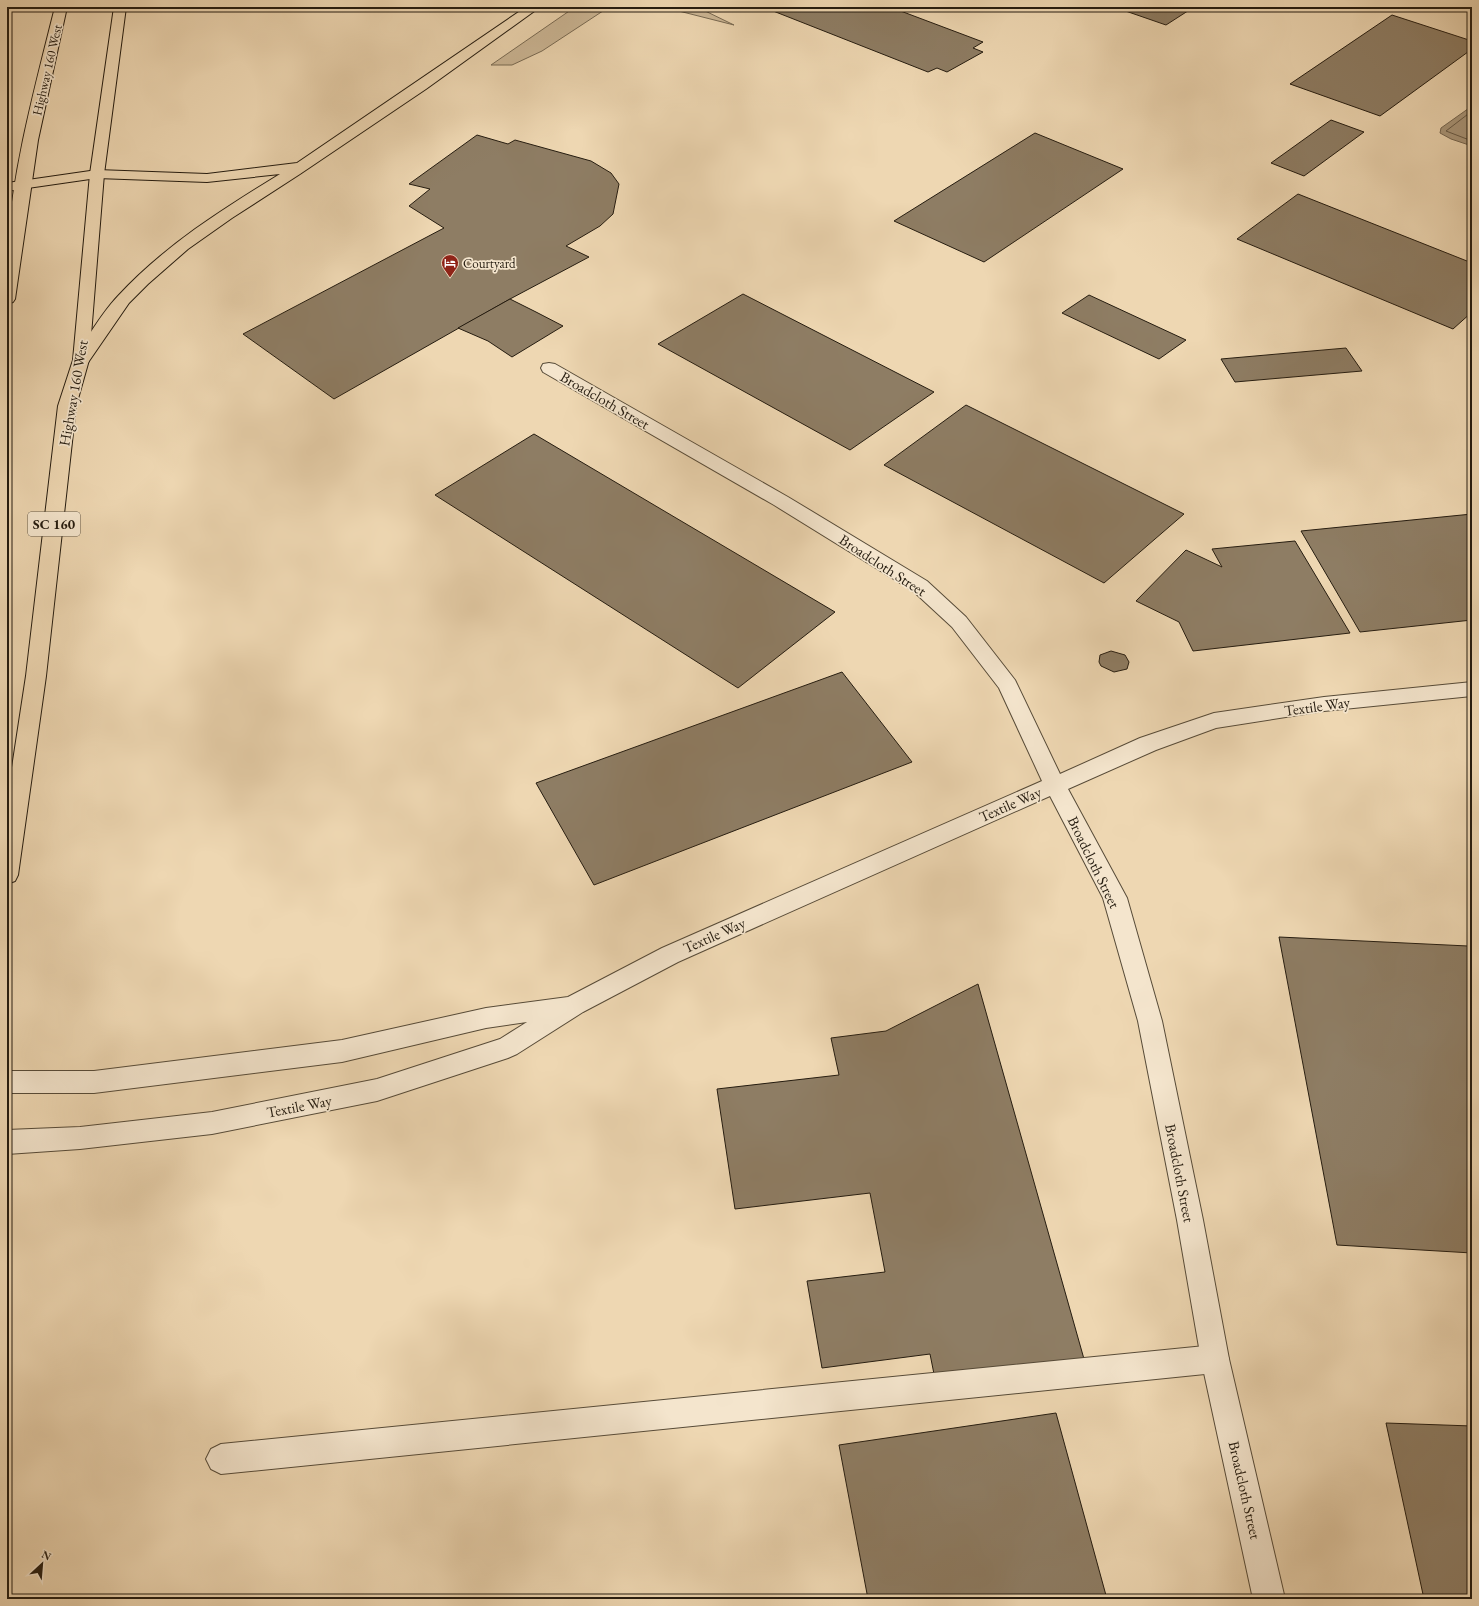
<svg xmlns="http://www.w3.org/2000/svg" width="1479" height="1606" font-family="'EB Garamond',serif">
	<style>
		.green { fill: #ccb796; stroke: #786a53 }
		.water { fill: #aa977b; stroke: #756650 }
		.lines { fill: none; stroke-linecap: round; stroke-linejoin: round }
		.shore { stroke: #685a46; stroke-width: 1 }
		.building { fill: #8e7d64; stroke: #251c10 }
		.service-casing { stroke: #574b38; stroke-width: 2 }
		.minor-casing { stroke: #574b38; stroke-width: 2 }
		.primary-casing { stroke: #251c10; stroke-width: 2 }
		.motorway-casing { stroke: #251c10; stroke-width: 2 }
		.service { fill: #f4e5cd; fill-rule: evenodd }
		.minor { fill: #f4e5cd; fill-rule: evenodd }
		.primary { fill: #eed7b2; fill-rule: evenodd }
		.motorway { fill: #eed7b2; fill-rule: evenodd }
		.labels { text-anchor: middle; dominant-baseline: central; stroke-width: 3.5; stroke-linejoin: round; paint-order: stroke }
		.far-street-label { font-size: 13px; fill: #251c10; stroke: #f4e5cd }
		.far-poi-label { font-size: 13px; fill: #251c10; stroke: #f4e5cd; text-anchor: start }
		.shield { fill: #f4e5cd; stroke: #635849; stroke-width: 1 }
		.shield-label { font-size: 14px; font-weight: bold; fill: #251c10 }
		.street-label { font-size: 15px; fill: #251c10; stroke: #f4e5cd }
	</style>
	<rect width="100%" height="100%" fill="#eed7b2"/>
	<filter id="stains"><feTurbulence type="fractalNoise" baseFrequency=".005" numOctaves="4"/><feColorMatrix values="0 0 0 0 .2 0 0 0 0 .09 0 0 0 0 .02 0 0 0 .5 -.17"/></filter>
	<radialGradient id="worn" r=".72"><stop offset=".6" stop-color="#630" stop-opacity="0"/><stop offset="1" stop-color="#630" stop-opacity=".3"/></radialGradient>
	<g class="green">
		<polygon points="575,7 609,7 542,51 512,65 491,65"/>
		<polygon points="663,7 697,7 734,25"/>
	</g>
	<polygon class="water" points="1472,106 1472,146 1451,139 1440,133 1441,128"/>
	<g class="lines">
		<polyline class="shore" points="1472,111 1446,131 1472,141"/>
	</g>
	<g class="building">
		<polygon points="763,7 890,7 983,42 973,48 983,52 947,72 937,68 928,72"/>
		<polygon points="1114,7 1194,7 1166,25"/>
		<polygon points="1392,15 1472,41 1472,49 1380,116 1290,84"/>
		<polygon points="1331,120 1364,132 1304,176 1271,163"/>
		<polygon points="1035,133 1123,169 984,262 894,221"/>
		<polygon points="477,135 508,144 515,140 591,161 611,173 619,184 613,214 600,226 566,246 589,257 510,299 334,399 243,334 444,228 409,206 430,189 409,184"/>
		<polygon points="1298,194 1472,263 1472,312 1453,329 1237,239"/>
		<polygon points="743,294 934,392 850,450 658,344"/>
		<polygon points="1089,295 1186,340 1159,359 1062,313"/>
		<polygon points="510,299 536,312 563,326 512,357 488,341 458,328"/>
		<polygon points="1346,348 1362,371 1235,382 1221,359"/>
		<polygon points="966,405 1184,514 1104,583 884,465"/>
		<polygon points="534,434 835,612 738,688 435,495"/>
		<polygon points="1472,514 1472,620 1360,632 1301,531"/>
		<polygon points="1295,541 1350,633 1193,651 1179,622 1136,601 1186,550 1222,567 1212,549"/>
		<polygon points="1111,651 1125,655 1129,662 1127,669 1114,672 1101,666 1099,662 1100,655"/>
		<polygon points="842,672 912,762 594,885 536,783"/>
		<polygon points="1279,937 1468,946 1472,962 1472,1253 1337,1245"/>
		<polygon points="978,984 1084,1359 935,1379 930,1354 822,1368 807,1281 885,1272 870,1193 735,1209 717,1089 839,1075 831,1038 886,1031"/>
		<polygon points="1056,1413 1107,1599 868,1599 839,1445"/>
		<polygon points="1386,1423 1472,1426 1472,1599 1424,1599"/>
	</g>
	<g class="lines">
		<g class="service-casing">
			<polygon id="service" points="1215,1345 1225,1349 1229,1359 1225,1369 1215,1373 221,1474 211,1469 206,1459 211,1449 221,1444"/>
		</g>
		<g class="minor-casing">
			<polygon id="minor" points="549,363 555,364 788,497 927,581 966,617 1015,680 1060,774 1140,738 1214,713 1324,697 1472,682 1472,696 1324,711 1216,728 1156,750 1068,789 1127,898 1162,1021 1203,1220 1229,1359 1285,1599 1253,1599 1201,1359 1177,1220 1138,1021 1103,898 1050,796 678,962 583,1012 517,1054 508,1058 377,1101 212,1134 80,1149 7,1154 7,1130 80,1127 212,1112 377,1079 500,1039 527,1022 486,1028 342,1062 94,1093 7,1093 7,1071 94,1071 342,1040 486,1008 568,997 662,948 1042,781 999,688 952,627 913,591 774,505 543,372 541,368 543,364"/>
		</g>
		<g class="primary-casing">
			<g id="primary">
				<path d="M55,7H67L38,140L15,299L13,302L7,304C7,286 6,267 7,249C13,167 35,87 55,7Z"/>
				<polygon points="114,7 126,7 104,174 89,360 76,406 46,676 18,875 15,881 7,884 7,800 26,676 58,406 73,360 90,174"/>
			</g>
		</g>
		<g class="motorway-casing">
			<path id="motorway" d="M526,7H540L426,89L300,174L232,218L188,249L148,284L129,303L87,364L81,365L75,364L73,360C87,339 100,315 118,296C164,246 223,209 280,174L207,182L97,178L7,191V183L97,170L207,174L297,163Z"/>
		</g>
		<use href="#service" class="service"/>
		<use href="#minor" class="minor"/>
		<use href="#primary" class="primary"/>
		<use href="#motorway" class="motorway"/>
	</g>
	<defs>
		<g id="hotel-pin" transform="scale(0.9)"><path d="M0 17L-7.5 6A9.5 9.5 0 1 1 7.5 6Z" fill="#8f2418" stroke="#f4e5cd"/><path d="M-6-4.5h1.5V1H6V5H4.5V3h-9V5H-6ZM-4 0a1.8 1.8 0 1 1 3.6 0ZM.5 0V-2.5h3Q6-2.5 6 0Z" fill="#fff"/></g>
	</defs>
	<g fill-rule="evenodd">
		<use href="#hotel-pin" x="450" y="263"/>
	</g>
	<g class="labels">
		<g class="far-street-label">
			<text transform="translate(47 70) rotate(-77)">Highway 160 West</text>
		</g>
		<g class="far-poi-label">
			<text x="463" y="263">Courtyard</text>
		</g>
		<rect class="shield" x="28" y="512" width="52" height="24" rx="3"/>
		<g class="shield-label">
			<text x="54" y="524">SC 160</text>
		</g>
		<g class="street-label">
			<text transform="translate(73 393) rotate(-80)">Highway 160 West</text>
			<text transform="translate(605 400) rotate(30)">Broadcloth Street</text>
			<text transform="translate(883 565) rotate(33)">Broadcloth Street</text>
			<text transform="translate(1317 706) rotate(-8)">Textile Way</text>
			<text transform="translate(1010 804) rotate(-24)">Textile Way</text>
			<text transform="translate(1094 862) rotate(64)">Broadcloth Street</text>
			<text transform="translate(714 935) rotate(-24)">Textile Way</text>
			<text transform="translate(299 1106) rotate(-11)">Textile Way</text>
			<text transform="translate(1180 1173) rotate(79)">Broadcloth Street</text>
			<text transform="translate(1245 1490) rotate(77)">Broadcloth Street</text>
		</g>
	</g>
	<rect width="1479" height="1606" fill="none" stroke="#eed7b2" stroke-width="24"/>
	<rect x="8" y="8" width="1463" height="1590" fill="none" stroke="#251c10" stroke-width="2"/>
	<rect x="12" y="12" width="1455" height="1582" fill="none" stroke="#251c10"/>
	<g transform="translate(42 1564) rotate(26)" stroke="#f4e5cd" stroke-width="3" paint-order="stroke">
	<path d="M0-3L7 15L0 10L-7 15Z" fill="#251c10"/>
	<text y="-6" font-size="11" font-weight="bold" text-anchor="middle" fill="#251c10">N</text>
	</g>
	<rect width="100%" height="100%" filter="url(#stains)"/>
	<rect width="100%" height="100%" fill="url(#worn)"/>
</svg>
